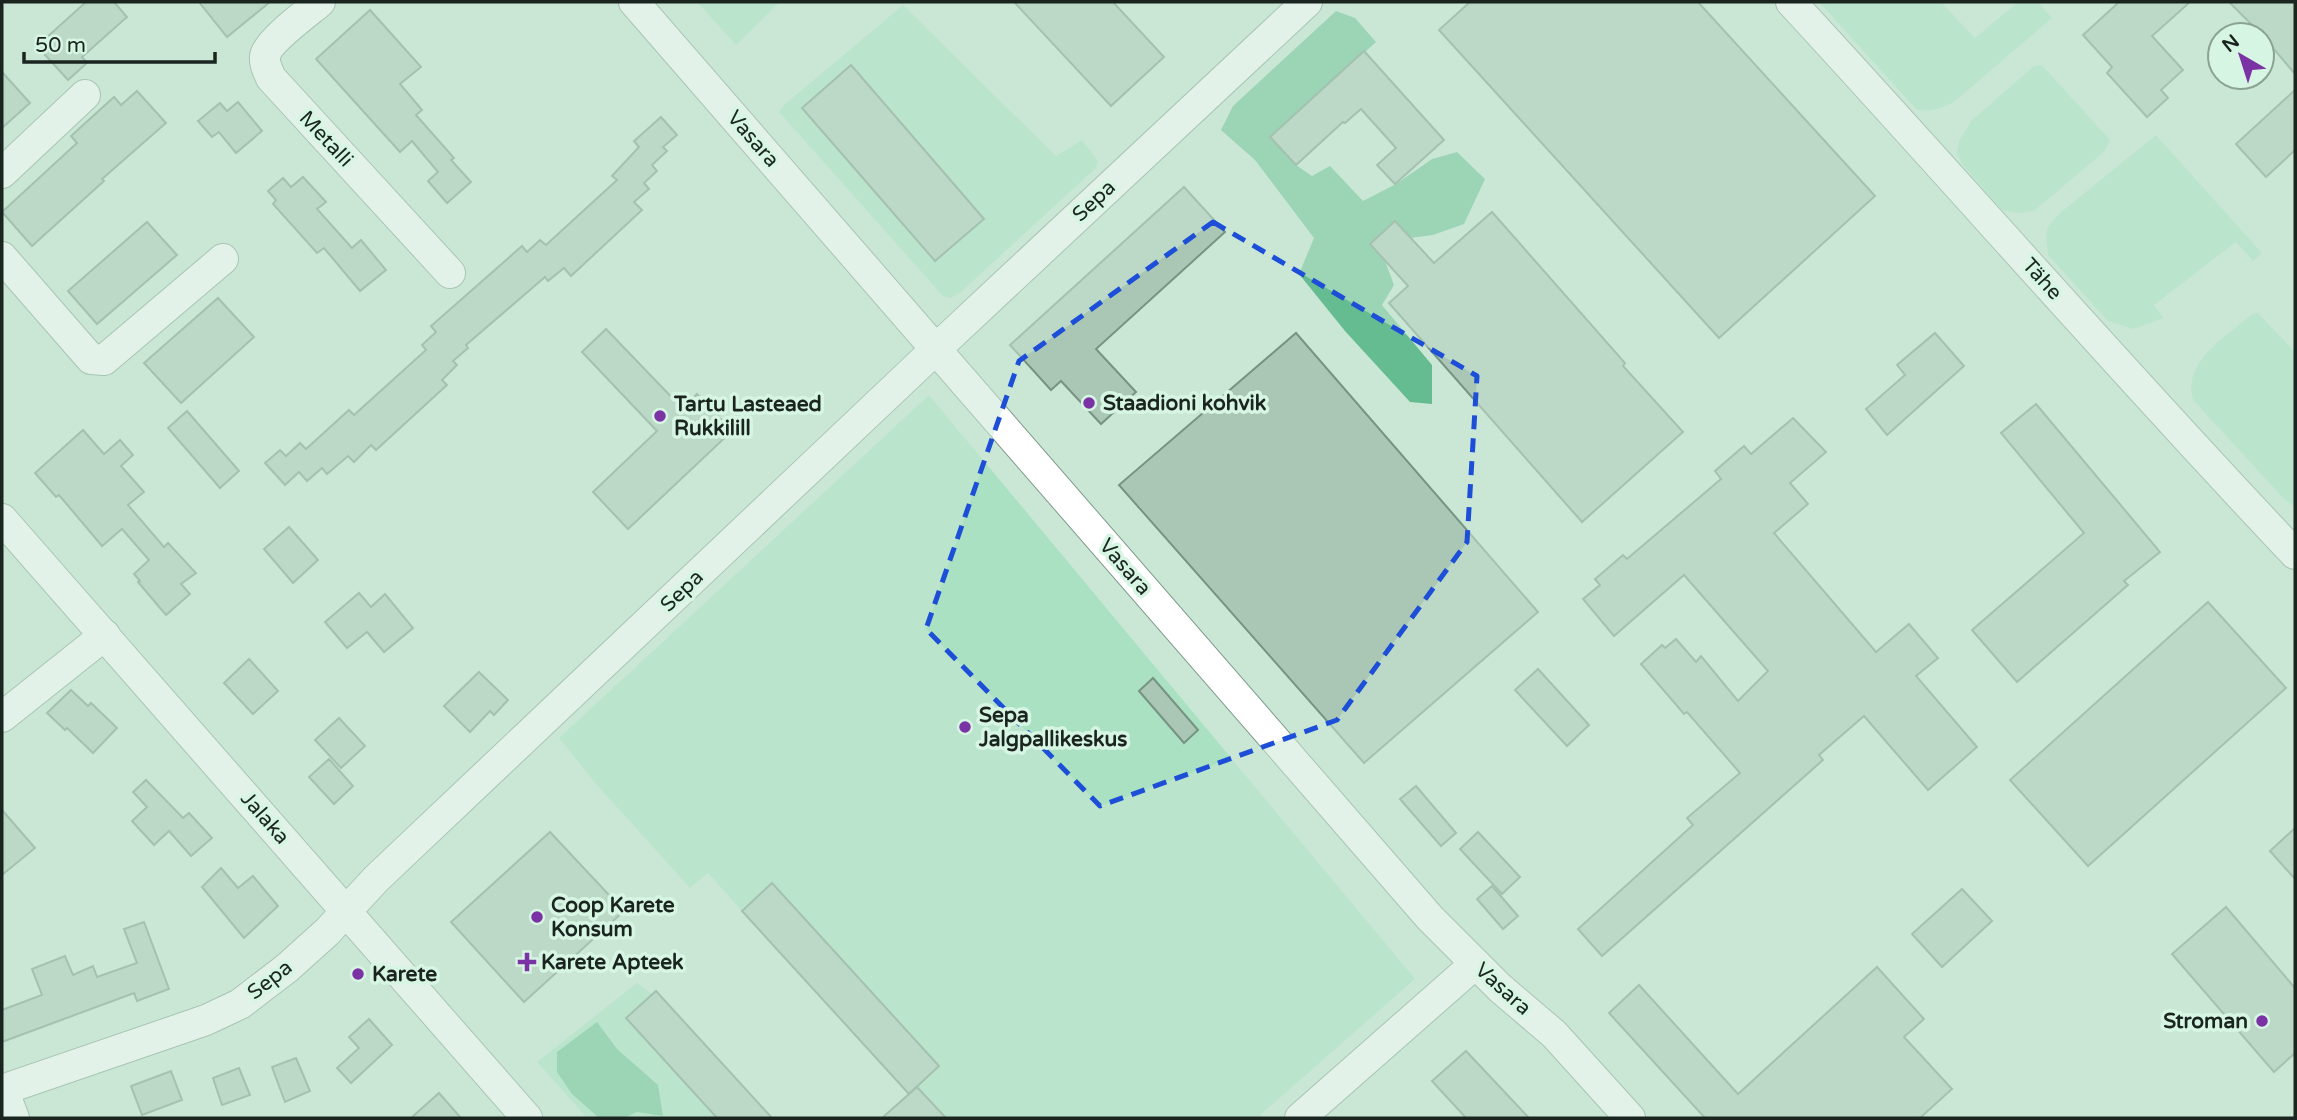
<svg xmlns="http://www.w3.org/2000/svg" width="2297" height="1120" font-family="'Varela Round',sans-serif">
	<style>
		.green { fill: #a9e1c2 }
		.forest { fill: #64bc90 }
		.building { fill: #aac7b6; stroke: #779383; stroke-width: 2 }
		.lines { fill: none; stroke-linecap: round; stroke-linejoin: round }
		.street-casing { stroke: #7e9a8a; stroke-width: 32 }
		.street { stroke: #fff; stroke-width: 30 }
		.marked { fill: none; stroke: #1d4ed8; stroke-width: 5; stroke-dasharray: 14 9; stroke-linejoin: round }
		.poi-dot { fill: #7b32a5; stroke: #d7f5e3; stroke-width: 2.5 }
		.labels { text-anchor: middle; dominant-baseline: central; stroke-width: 7; stroke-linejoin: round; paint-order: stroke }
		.street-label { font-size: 21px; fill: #1a251f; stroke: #d7f5e3 }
		.poi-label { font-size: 21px; font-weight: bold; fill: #1a251f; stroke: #d7f5e3; text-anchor: start }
	</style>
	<rect width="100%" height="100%" fill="#cae7d6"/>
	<g class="green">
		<polygon points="697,2 780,2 736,45"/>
		<path d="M1819,2H1941L1975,38L2018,2H2038L2052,18L1954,102C1941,108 1930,113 1916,109Z"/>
		<polygon points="903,5 1056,156 1082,140 1098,161 1096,168 961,292 951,298 943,296 779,112 784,105"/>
		<polygon points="2042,65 2110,140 2105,151 2034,211 2017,213 2002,210 1962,164 1957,153 1959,141 1971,121 2034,66"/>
		<polygon points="2156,135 2262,253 2253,261 2236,242 2154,305 2164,318 2133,329 2108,321 2048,255 2046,236 2048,226 2060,213"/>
		<path d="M2258,313L2295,352V507L2284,499L2193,400C2182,361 2226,337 2252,314Z"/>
		<polygon points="929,395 1415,979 1257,1118 946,1118 917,1086 938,1066 772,883 742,911 708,873 690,888 596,784 559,738"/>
		<polygon points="637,983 652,994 626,1018 717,1118 587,1118 537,1062"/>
	</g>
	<g class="forest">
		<polygon points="1336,11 1355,18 1376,42 1271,137 1296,165 1312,176 1330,166 1363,201 1396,184 1432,159 1457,152 1485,179 1464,224 1433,235 1410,238 1395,221 1370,244 1385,261 1394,285 1382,305 1432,365 1432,404 1410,402 1345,331 1299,274 1314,238 1255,160 1221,130 1233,106"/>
		<polygon points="597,1022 617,1049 658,1085 663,1116 637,1112 624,1118 599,1118 572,1094 557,1072 557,1052"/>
	</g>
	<g class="building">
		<polygon points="86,2 114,2 127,17 82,57 87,63 68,80 37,46"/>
		<polygon points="199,2 270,2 227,37"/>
		<polygon points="1014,2 1113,2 1164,57 1111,106"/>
		<polygon points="1470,2 1698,2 1875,196 1719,338 1439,30"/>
		<polygon points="2119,2 2190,2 2152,36 2183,70 2161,90 2168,98 2147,117 2107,73 2112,67 2083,35"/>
		<polygon points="2229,2 2295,2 2295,74 2262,35"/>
		<polygon points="370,10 421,67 400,84 422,110 416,115 454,158 451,160 471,182 447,203 428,181 438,172 412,141 400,152 316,59"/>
		<polygon points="1364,51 1444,140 1395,184 1377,165 1396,148 1361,109 1345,123 1343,122 1296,165 1270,137"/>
		<polygon points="851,65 984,219 935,261 802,108"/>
		<polygon points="2,72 30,103 2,128"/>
		<polygon points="2295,90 2295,150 2266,177 2236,144"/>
		<polygon points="137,91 166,123 102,179 104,181 32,246 2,212 77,143 71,136 93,116 114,97 121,105"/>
		<polygon points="238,102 262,131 236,153 219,132 212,137 198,121 220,103 227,111"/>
		<polygon points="661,117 677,135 663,147 667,151 652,165 657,171 644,183 649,189 634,202 642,210 571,276 564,268 548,281 545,277 466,345 468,348 453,361 457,365 442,380 447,385 376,450 371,445 354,462 348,456 327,474 322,468 307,481 299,472 285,485 265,463 280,450 286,456 300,443 306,449 349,410 354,415 426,350 422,345 436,332 431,326 522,246 527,252 540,240 546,245 617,180 612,176 639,147 634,141"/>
		<polygon points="303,177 326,202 317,209 352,248 361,240 386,270 360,291 324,248 317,253 273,204 276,200 268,191 283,178 291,187"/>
		<polygon points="1184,187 1225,232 1096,349 1136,392 1101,424 1061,381 1051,390 1010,345"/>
		<polygon points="1492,212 1625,363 1623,366 1683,432 1582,522 1389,303 1408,286 1370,244 1395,221 1434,263"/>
		<polygon points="147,222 177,255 97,324 68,291"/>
		<polygon points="218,298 254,337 181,403 144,363"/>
		<polygon points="606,329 682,408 697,394 732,431 628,529 593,492 657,431 582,352"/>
		<polygon points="1296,333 1538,612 1364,763 1119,485"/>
		<polygon points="1935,333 1964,366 1887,435 1866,409 1905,375 1897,365"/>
		<polygon points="2036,404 2160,552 2124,581 2128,585 2017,682 1972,630 2084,533 2001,433"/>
		<polygon points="187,411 239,471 220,488 168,428"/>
		<polygon points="1793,418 1826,452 1790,483 1808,504 1774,533 1876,652 1909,624 1938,658 1916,676 1977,747 1928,790 1864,716 1819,755 1823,760 1602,956 1578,929 1693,825 1687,818 1740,773 1687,712 1684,714 1641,664 1662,645 1665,648 1676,639 1696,662 1701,656 1738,701 1768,671 1684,575 1614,636 1583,599 1600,585 1595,579 1623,555 1627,559 1721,479 1715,471 1744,446 1751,454"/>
		<polygon points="83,430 104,454 120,440 133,455 121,466 144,492 128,505 164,547 168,543 196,573 181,584 190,594 166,615 138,582 140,581 134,574 149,560 122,529 102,546 59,495 56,497 35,473"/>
		<polygon points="289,527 318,560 293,583 264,549"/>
		<polygon points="359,593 371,607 385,594 413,628 384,652 367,632 347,648 325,622"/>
		<polygon points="2208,602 2286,688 2088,866 2010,780"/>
		<polygon points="249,659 278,691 253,714 224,683"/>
		<polygon points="1538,669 1589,725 1567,746 1515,690"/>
		<polygon points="479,672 508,700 494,715 490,711 470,732 444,706"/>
		<polygon points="1153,678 1198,730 1184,743 1139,691"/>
		<polygon points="71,690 88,706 91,703 117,728 93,753 67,728 65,730 47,713"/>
		<polygon points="339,718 365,746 341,768 315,740"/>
		<polygon points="329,759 353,786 334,804 309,777"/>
		<polygon points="146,780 183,818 189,813 212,838 191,856 169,831 154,845 132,821 147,807 133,792"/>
		<polygon points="1416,786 1456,833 1441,846 1400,799"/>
		<polygon points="2,810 35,848 2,875"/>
		<polygon points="2295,828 2295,879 2270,851"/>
		<polygon points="550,832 624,911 524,1002 451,922"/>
		<polygon points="1478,832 1520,877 1502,894 1460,849"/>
		<polygon points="221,868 238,888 253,876 278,906 244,938 202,887"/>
		<polygon points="772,883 939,1066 909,1094 742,911"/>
		<polygon points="1492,886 1518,916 1503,929 1477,899"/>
		<polygon points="1962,889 1992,921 1942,967 1912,934"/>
		<polygon points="2226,907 2295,988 2295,1053 2274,1072 2172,954"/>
		<polygon points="144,922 169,989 137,1001 134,993 2,1042 2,1010 42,995 32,969 65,956 73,975 93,966 97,977 137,963 124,929"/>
		<polygon points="1877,967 1924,1019 1904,1037 1952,1089 1920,1118 1705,1118 1609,1013 1639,985 1738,1094"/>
		<polygon points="656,991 772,1118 717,1118 626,1018"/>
		<polygon points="369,1019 392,1045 351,1083 337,1068 359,1048 349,1037"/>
		<polygon points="1466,1051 1529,1118 1466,1118 1432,1081"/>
		<polygon points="296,1058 310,1091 285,1102 272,1067"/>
		<polygon points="239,1068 250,1095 222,1105 213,1078"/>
		<polygon points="171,1071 182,1100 142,1115 131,1086"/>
		<polygon points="917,1087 946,1118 882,1118"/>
		<polygon points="439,1093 461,1118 411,1118"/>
	</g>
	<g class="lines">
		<g class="street-casing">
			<g id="street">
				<path d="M320,2C307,13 268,41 265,56C264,64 268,71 271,78L450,273"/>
				<polyline points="634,2 1430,918 1500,988 1554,1034 1630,1118"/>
				<path d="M1791,2C1960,185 2124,374 2295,554"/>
				<polyline points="2,173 85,95"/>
				<polyline points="2,257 91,359 104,360 223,259"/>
				<polyline points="2,519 527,1118"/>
				<polyline points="2,717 105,635"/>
				<polyline points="3,1089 14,1118"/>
				<polyline points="2,1090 206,1020 240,1004 287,968 327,932 376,879 936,349 1307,2"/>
				<polyline points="1300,1118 1475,964"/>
			</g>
		</g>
		<use href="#street" class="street"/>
	</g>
	<path d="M0 0H2297V1120H0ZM1213,222L1477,376L1467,542L1337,720L1100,806L926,629L1019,361Z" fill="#cae7d6" fill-opacity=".55" fill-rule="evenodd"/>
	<path class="marked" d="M1213,222L1477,376L1467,542L1337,720L1100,806L926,629L1019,361Z"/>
	<g class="poi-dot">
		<circle cx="1089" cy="403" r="7"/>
		<circle cx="660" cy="416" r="7"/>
		<circle cx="965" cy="727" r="7"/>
		<circle cx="537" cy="917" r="7"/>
		<path d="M523.5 951.5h7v7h7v7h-7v7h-7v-7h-7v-7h7z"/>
		<circle cx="358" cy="974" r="7"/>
		<circle cx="2262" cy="1021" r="7"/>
	</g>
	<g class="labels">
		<g class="street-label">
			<text transform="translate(326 139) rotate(47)">Metalli</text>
			<text transform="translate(753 139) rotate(49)">Vasara</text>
			<text transform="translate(1094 201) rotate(-43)">Sepa</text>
			<text transform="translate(2042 279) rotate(48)">Tähe</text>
			<text transform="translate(1125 567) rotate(49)">Vasara</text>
			<text transform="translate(682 591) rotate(-44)">Sepa</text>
			<text transform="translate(265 818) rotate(49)">Jalaka</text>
			<text transform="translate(270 980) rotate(-38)">Sepa</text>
			<text transform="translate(1503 989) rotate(42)">Vasara</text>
		</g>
		<g class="poi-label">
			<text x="1103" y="403">Staadioni kohvik</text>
			<text x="674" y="404">Tartu Lasteaed<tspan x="674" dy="24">Rukkilill</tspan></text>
			<text x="979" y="715">Sepa<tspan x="979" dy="24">Jalgpallikeskus</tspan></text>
			<text x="551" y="905">Coop Karete<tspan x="551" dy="24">Konsum</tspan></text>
			<text x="541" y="962">Karete Apteek</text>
			<text x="372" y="974">Karete</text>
			<text x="2248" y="1021" text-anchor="end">Stroman</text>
		</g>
	</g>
	<rect width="2297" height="1120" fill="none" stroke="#1a251f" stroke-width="7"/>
	<g transform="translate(2241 56) rotate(321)"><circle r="33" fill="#d7f5e3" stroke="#8ba295" stroke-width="2"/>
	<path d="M0-5L12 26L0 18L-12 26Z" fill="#7b32a5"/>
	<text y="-10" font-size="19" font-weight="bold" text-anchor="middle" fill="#1a251f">N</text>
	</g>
	<path d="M24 52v10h191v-10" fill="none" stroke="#1a251f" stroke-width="3.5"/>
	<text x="35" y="52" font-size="21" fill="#1a251f" stroke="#d7f5e3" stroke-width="5" paint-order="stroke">50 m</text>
</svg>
